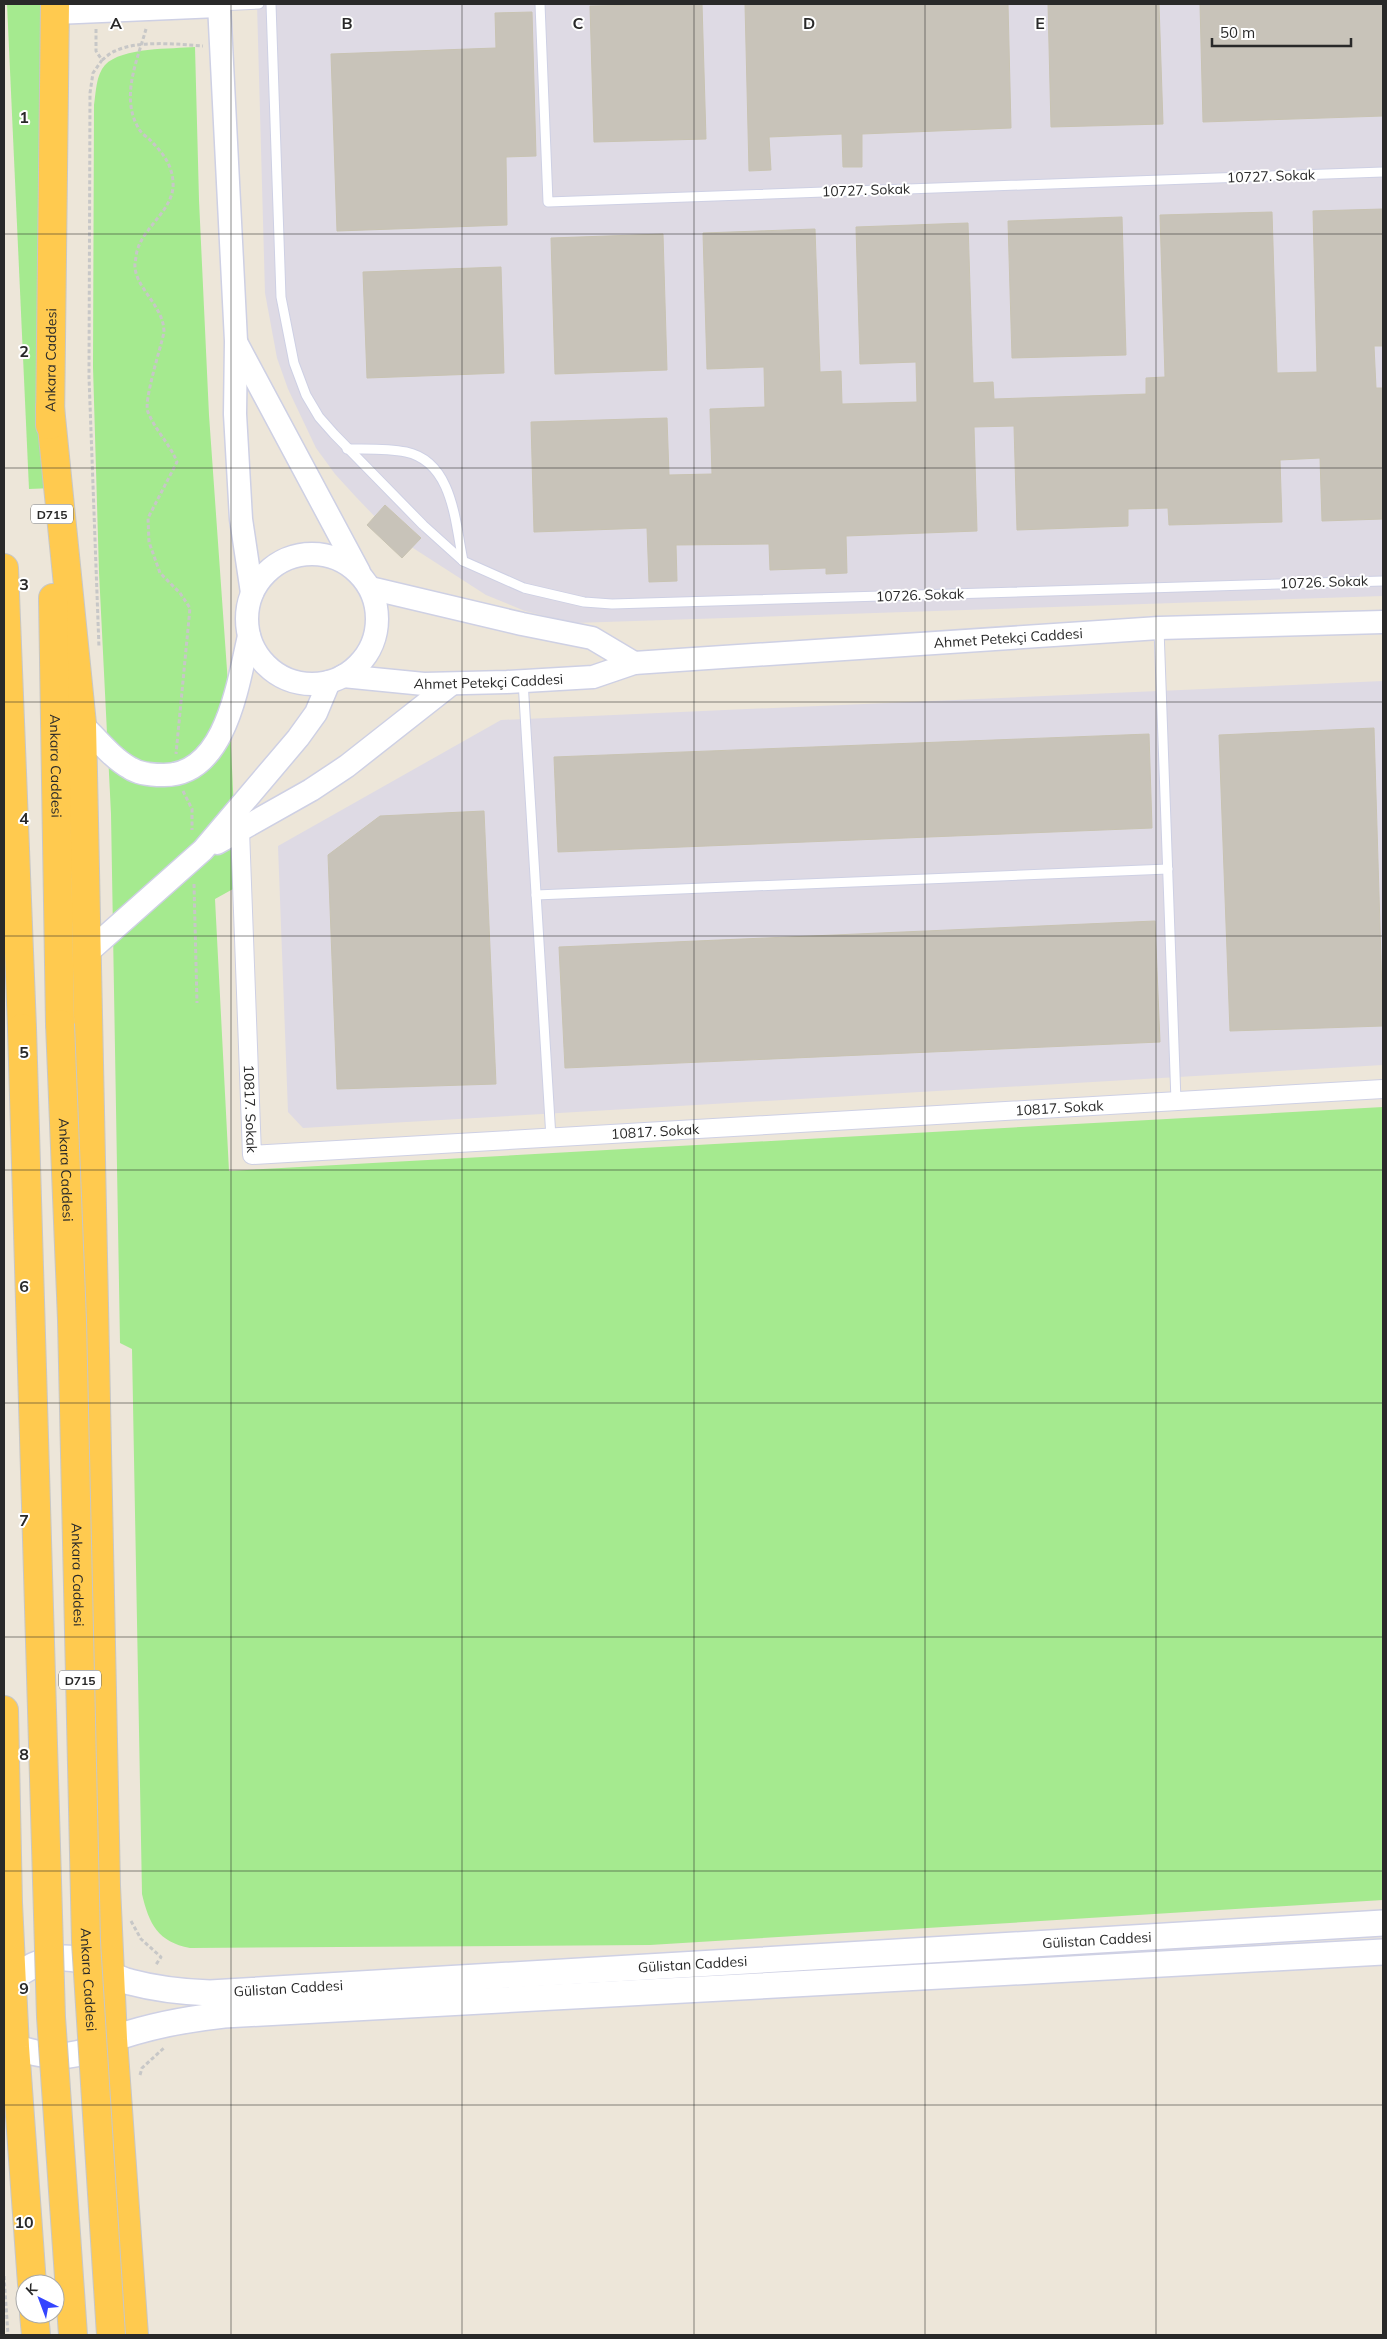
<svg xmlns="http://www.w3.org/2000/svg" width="1387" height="2339" font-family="Mulish,sans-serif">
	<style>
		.industrial { fill: #dedae4 }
		.green { fill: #a5ea8f }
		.building { fill: #c8c3b9; stroke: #c8c3b2 }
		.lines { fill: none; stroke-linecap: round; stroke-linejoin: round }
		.service-casing { stroke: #ced0e4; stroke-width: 11 }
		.minor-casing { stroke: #ced0e4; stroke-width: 20 }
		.tertiary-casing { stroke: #ced0e4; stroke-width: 25 }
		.secondary-casing { stroke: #ced0e4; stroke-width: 28 }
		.trunk-casing { stroke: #c7c7c7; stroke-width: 30 }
		.path { stroke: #c7c7c7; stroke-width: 3; stroke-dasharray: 4 2.5; stroke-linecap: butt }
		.service { stroke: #fff; stroke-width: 9 }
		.minor { stroke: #fff; stroke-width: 18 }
		.tertiary { stroke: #fff; stroke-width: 22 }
		.secondary { stroke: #fff; stroke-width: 25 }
		.trunk { stroke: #ffca4f; stroke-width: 28 }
		.trunk-bridge-casing { stroke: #c7c7c7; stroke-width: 30; stroke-linecap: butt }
		.trunk-bridge { stroke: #ffca4f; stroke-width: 28 }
		.grid { fill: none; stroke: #292929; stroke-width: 1; stroke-opacity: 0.55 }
		.labels { text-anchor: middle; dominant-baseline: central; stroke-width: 4; stroke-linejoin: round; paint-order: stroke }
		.shield { fill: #fff; stroke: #696969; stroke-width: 1 }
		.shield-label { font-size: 12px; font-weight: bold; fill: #292929 }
		.street-label { font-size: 14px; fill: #292929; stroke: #fff }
		.grid-label { font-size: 16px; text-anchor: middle; font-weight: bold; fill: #292929; stroke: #fff; stroke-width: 4; stroke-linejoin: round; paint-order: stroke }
	</style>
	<rect width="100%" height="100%" fill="#ede6d9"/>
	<g class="industrial">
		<polygon points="257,4 1383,4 1383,596 574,623 525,611 486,595 413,548 380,522 356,497 335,474 316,448 288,389 277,358 265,293"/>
		<polygon points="1383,681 1383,1065 303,1128 288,1112 278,846 501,720"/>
	</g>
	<g class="green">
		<polygon points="7,4 52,4 53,488 29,489"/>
		<path d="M195,47L199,200L209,415L228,684L237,874L233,889L215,899L229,1171L1383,1107V1900L650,1945L190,1948C158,1942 149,1924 142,1894L132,1349L120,1343L111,814L99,572L93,367L94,105C96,92 96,75 105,65C122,47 172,49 195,47Z"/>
	</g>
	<g class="building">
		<polygon points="702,4 706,139 594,142 590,6"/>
		<polygon points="745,4 1008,4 1011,128 862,134 862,167 843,167 842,134 769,137 771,170 749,171"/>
		<polygon points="1048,4 1159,4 1163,124 1051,127"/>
		<polygon points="1200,4 1383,4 1383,116 1203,122"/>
		<polygon points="532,12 536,156 506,157 507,225 337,231 331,54 496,48 495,13"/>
		<polygon points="1383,209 1383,346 1374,346 1376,388 1383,388 1383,519 1322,521 1320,458 1280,460 1282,522 1169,525 1168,508 1128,509 1128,526 1017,530 1014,426 974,427 977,531 846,536 847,573 826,574 826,568 770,570 769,544 676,545 677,581 649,582 647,528 534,532 531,422 667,418 669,475 712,474 710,409 765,407 764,367 707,369 703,233 815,229 820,372 841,371 842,404 917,402 916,362 860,364 856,227 968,223 973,383 993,382 994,399 1146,394 1146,378 1165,377 1160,215 1272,212 1277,373 1317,372 1313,211"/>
		<polygon points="1122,217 1126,355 1012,358 1008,221"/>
		<polygon points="663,234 667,370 555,374 551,238"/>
		<polygon points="501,267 504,373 367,378 363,272"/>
		<polygon points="385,505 421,538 402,558 367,525"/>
		<polygon points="1374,728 1383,1026 1230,1031 1219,735"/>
		<polygon points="1149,734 1152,828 558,852 554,757"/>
		<polygon points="484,811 496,1084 337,1089 328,855 380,816"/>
		<polygon points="1155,921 1160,1042 565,1068 559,947"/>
	</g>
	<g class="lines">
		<g class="service-casing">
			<g id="service">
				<polyline points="271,4 281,297 294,363 306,395 319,417 334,434 423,525 463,561 524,588 584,602 612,604 1383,581"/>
				<polyline points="540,4 548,202 1383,172"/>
				<polyline points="218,6 259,4"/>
				<path d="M347,449C367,449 387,448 406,452C453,462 455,522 463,561"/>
				<polyline points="1159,629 1176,1101"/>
				<polyline points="523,681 551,1138"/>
				<polyline points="536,895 1168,869"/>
			</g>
		</g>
		<g class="minor-casing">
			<g id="minor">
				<path id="s1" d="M240,830L252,1155L1383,1089"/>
			</g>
		</g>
		<g class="tertiary-casing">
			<g id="tertiary">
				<polyline points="219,4 236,341 235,414 241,519 252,593"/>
				<polyline points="55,13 218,6"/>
				<polyline points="237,344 359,572"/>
				<circle cx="312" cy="619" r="65"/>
				<polyline points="370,588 522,624 592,638 634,663"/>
				<path id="s2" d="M343,676L424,684L507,682L593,677L634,663L1159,628L1383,622"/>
				<path d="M82,724C97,739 112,758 130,768C139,774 153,775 163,775C226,776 238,683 249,636"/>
				<polyline points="217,843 311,790 347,766 450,685"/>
				<polyline points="87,953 203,850 298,738 316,713 329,682"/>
			</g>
		</g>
		<g class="secondary-casing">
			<g id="secondary">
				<path id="s3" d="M13,1978C37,1960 66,1950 95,1966C107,1972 117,1979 130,1982C156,1989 183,1992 210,1993L1383,1923"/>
				<path d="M15,2047C44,2057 69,2060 97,2047C103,2044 109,2040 115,2038C150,2026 187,2019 224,2015L1383,1952"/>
			</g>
		</g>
		<g class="trunk-casing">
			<g id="trunk">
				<polyline points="50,407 82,724 106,1886 113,2039 134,2335"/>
				<path id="s4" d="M50,425L55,4"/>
				<polyline points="4,568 22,1028"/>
				<path id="s5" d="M53,598L60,1024"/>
				<polyline points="4,1710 8,1903 15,2047 32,2284"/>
				<polyline points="34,2314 36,2335"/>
			</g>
		</g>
		<g class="path">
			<polyline points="96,29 96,51 102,60 93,73 90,93 89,377 99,648"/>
			<path d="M146,29C137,61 120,98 139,129C141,133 147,137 150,140C162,152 172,164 173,182C175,208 146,225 138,248C136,253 136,259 135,263C133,287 164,305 164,332C161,347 143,402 148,412C155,430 170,444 177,462L148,518L149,542L160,573L180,593L190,608L176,754"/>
			<path d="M102,60C106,57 110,53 115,51C138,40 178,44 203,46"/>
			<polyline points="183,791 192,809 192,830"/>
			<polyline points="194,884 197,1003"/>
			<polyline points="131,1921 141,1939 161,1957 155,1966"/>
			<polyline points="140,2075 142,2068 165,2047"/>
			<polyline points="4,2276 8,2335"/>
		</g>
		<use href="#service" class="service"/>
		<use href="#minor" class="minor"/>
		<use href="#tertiary" class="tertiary"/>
		<use href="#secondary" class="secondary"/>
		<use href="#trunk" class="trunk"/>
		<g class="trunk-bridge-casing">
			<g id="trunk-bridge">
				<path id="s6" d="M60,1024L72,1320L86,1942L111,2335"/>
				<polyline points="22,1028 51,2017 73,2335"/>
			</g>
		</g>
		<use href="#trunk-bridge" class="trunk-bridge"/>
	</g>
	<path class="grid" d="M231,4V2335M462,4V2335M694,4V2335M925,4V2335M1156,4V2335M4,234H1383M4,468H1383M4,702H1383M4,936H1383M4,1170H1383M4,1403H1383M4,1637H1383M4,1871H1383M4,2105H1383"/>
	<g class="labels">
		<g class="shield">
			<rect x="31" y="504.5" width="42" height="19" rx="4"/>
			<rect x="59" y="1670.5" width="42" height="19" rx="4"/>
		</g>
		<g class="shield-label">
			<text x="52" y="514">D715</text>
			<text x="80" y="1680">D715</text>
		</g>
		<g class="street-label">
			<text transform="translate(1271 176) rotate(-2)">10727. Sokak</text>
			<text transform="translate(866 190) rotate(-2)">10727. Sokak</text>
			<text stroke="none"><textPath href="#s4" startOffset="65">Ankara Caddesi</textPath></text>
			<text transform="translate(1324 582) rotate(-2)">10726. Sokak</text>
			<text transform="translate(920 595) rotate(-2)">10726. Sokak</text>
			<text stroke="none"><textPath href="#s2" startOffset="669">Ahmet Petekçi Caddesi</textPath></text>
			<text stroke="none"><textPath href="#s2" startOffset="146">Ahmet Petekçi Caddesi</textPath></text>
			<text stroke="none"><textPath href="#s5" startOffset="168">Ankara Caddesi</textPath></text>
			<text stroke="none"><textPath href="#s1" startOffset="279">10817. Sokak</textPath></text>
			<text stroke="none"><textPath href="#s1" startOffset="1134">10817. Sokak</textPath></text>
			<text stroke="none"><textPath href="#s1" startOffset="729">10817. Sokak</textPath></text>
			<text stroke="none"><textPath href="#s6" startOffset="146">Ankara Caddesi</textPath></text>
			<text stroke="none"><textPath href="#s6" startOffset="551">Ankara Caddesi</textPath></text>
			<text stroke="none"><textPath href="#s3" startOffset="1096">Gülistan Caddesi</textPath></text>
			<text stroke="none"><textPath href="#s3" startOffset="691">Gülistan Caddesi</textPath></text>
			<text stroke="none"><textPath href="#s6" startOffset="956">Ankara Caddesi</textPath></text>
			<text stroke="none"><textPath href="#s3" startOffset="286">Gülistan Caddesi</textPath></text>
		</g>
	</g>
	<g class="grid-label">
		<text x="116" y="29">A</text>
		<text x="347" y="29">B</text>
		<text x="578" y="29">C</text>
		<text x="809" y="29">D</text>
		<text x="1040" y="29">E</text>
		<text x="24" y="123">1</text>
		<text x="24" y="357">2</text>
		<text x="24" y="590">3</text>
		<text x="24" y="824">4</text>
		<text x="24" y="1058">5</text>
		<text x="24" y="1292">6</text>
		<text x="24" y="1526">7</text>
		<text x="24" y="1760">8</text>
		<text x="24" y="1994">9</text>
		<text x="24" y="2228">10</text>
	</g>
	<rect width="1387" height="2339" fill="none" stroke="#292929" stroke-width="10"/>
	<g transform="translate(40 2299) rotate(318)"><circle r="24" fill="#ffffff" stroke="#a9a9a9"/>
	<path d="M0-4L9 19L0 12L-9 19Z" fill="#3445ff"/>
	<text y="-8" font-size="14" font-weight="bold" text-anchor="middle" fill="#292929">K</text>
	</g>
	<path d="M1212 38v8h139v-8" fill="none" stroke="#292929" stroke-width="2.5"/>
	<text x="1220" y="38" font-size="15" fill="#292929" stroke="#ffffff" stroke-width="4" paint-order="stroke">50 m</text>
</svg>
